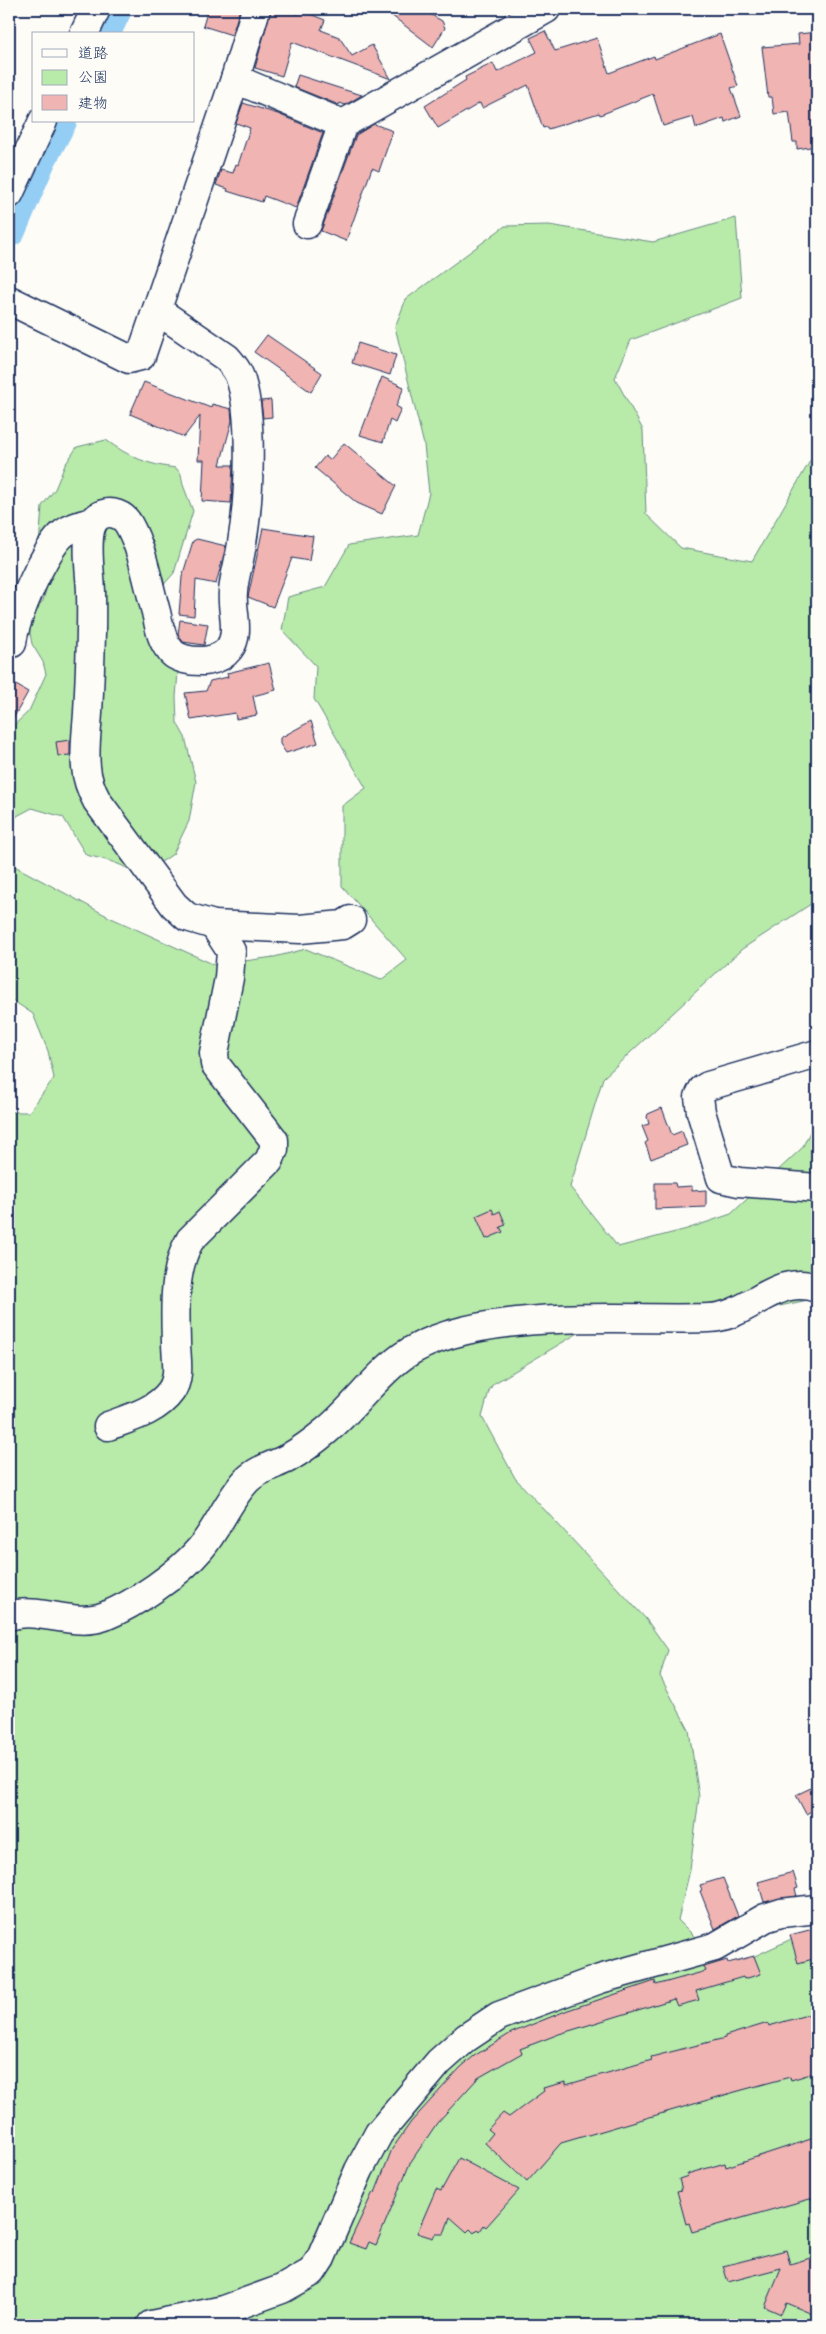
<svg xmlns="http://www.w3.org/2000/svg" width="826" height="2334" font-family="Kalam,'Klee One',sans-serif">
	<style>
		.green { fill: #b8eaa9; stroke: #6a8c84 }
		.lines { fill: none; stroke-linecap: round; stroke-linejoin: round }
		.river { stroke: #94cef4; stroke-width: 34 }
		.building { fill: #f0b4b2; stroke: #1b2f5e }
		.minor-casing { stroke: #1b2f5e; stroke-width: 31 }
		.minor { stroke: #fdfcf7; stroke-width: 28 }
	</style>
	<rect width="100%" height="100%" fill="#fdfcf7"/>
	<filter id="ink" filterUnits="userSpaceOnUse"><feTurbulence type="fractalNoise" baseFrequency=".02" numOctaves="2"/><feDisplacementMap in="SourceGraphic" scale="10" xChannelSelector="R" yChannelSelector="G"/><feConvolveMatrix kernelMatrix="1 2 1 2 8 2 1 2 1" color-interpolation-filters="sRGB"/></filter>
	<g filter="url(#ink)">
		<g class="green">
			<polygon points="736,218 742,298 631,340 615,378 643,430 646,514 681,548 752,561 817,449 817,900 742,949 603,1078 570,1187 618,1247 687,1229 731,1214 802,1148 817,1118 817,1298 682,1327 585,1329 493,1384 489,1391 482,1417 515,1478 646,1619 668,1650 660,1676 689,1730 699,1797 690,1870 678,1920 727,1969 817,1927 817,2325 9,2325 9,1112 29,1112 54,1078 48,1051 33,1014 9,998 9,863 109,917 215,965 274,957 306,949 381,980 407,960 342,886 342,806 366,788 314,699 316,666 282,630 288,597 325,587 349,545 418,535 429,493 424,445 395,327 406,299 505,226 549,225 653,242"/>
			<path d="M106,440C129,457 148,465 176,468L181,474L183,485L193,511L174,573L159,590V657L178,672L176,697L177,723L185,737L196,782L189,821L173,854L139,877C124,863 106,860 86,855L63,817L32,808L17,816L9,829V730L29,711L46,674L43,662L32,644L29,628L32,611L43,601L49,578L39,546L42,506L55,489L65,465L77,447Z"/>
		</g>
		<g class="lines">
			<g class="river">
				<polyline points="103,34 115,9"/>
				<polyline points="9,230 39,160 60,121"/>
			</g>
		</g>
		<g class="building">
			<polygon points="208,9 240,9 232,35 203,26"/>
			<polygon points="271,9 282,9 298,14 300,10 325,20 321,30 339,37 352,56 372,45 391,79 292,42 282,76 255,68"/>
			<polygon points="383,9 421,9 442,21 445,28 433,47"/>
			<polygon points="545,31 555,51 597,38 609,73 654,56 655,59 720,34 738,86 731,88 741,116 725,122 724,118 696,128 693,117 663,126 653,94 600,115 599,113 548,129 547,127 543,128 528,85 482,108 480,103 438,128 425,106 466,80 465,77 493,63 497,72 537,52 530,38"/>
			<polygon points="817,32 817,146 797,149 797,142 793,142 789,112 774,114 772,97 768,97 762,47 799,44 798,34"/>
			<polygon points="298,75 345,90 362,95 345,105 340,103 339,105 294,87"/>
			<polygon points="243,103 278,114 323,133 296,208 264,196 262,202 227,191 228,189 216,185 221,170 233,173 236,164 238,165 250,128 236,123"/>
			<polygon points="374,124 393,131 379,171 372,168 346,241 321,231 356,135"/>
			<polygon points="267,335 322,373 311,392 254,352"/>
			<polygon points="358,343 396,355 390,375 352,363"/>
			<polygon points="382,377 404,387 396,406 401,409 395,423 390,420 383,442 360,435"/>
			<polygon points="144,382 211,408 212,404 231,409 232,421 220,465 233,465 231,503 202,501 204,460 198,460 200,416 184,437 130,414"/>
			<polygon points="271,400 272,417 263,418 261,401"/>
			<polygon points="344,443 396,486 382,514 357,503 315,468 325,456 330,460"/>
			<polygon points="263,528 313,536 309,561 292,558 273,607 248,597"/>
			<polygon points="197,539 226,546 216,584 196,580 194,616 179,614 182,577 193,541"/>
			<polygon points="180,620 208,624 204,645 183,642 178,634"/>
			<polygon points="269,663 276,690 253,696 257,715 236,719 235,713 191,720 185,693 206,691 210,681 228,677 227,673"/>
			<polygon points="9,681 28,692 9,726"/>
			<polygon points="311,721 318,743 286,753 280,744 280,738"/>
			<polygon points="70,740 70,755 58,756 56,742"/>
			<polygon points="662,1108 672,1135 682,1131 687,1145 651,1159 645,1143 648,1141 642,1126 649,1124 647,1117 648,1114"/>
			<polygon points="655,1183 675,1183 676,1187 692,1186 692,1191 706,1190 706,1207 655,1209"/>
			<polygon points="492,1209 494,1214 500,1211 506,1225 500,1227 503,1232 486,1239 476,1216"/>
			<polygon points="817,1785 817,1808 806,1814 796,1795"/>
			<polygon points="793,1872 798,1888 795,1889 797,1896 764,1902 758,1882"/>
			<polygon points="723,1878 738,1916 715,1929 700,1891 702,1890 700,1885"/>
			<polygon points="813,1929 817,1944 817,1958 798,1963 790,1935"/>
			<polygon points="754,1956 761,1974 744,1979 743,1977 696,1991 699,2000 677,2006 674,1999 559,2034 520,2049 522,2053 478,2078 437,2123 410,2163 376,2245 369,2242 366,2249 349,2243 373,2192 375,2193 392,2149 411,2122 460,2068 474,2056 511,2033 568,2010 655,1981 656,1985 706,1971 704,1967 727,1960 728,1963"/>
			<polygon points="817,2012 817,2072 791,2080 790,2077 735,2092 561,2143 527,2182 485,2143 493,2133 488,2129 503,2113 509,2117 544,2091 543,2088 566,2082 566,2085 652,2060 651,2057 725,2038 725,2036 768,2023 769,2026"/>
			<polygon points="817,2137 817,2197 692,2232 689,2223 686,2224 677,2191 682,2190 679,2179 688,2176 687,2174 725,2163 726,2167"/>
			<polygon points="459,2158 519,2190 486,2227 484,2225 480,2231 478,2229 474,2233 470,2229 467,2232 450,2217 444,2234 435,2234 433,2238 417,2233 436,2189 441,2191"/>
			<polygon points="786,2250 790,2264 817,2256 817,2316 786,2303 781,2314 765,2307 781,2268 728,2282 723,2266"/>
		</g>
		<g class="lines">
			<g class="minor-casing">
				<g id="minor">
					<polyline points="84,34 96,9"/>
					<polyline points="235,79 343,124"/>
					<polyline points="9,194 43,121"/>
					<polyline points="307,224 343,124 546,9"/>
					<polyline points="9,300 129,359 141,356 235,79 256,9"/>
					<path d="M157,310L227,358C232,364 236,368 239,375C254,413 249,502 242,543C240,560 234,576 233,592C231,610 241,633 229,649C219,662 199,663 184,659C178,657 173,655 170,650C161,640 159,625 156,612C148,584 143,550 129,525C124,515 111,510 101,515C81,524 91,574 91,593C92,633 90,673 88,713C87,730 84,749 86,767C87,780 91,790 97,801L174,905L187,917L214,925L300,929L343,925L351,920"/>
					<path d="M12,643C15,618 45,547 64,533C72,527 84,524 93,522"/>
					<polyline points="817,1054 708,1086 703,1089 699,1097 701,1112 721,1178 739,1182 817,1188"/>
					<path d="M108,1426C130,1418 157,1411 171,1391C181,1377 176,1358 176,1342C175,1309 173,1269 190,1240L269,1161L274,1149V1140L215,1064L214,1053L229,978L231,951L214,925"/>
					<path d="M9,1616C40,1606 73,1628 105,1616C135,1604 179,1574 200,1549C218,1528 228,1500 247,1480C258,1469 275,1465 288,1458C302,1450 314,1441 326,1431C354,1408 374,1377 403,1356C475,1306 624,1321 709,1318C750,1317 775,1273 817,1288"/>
					<polyline points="151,2325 224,2310 282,2289 312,2272 321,2258 359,2170 379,2133 439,2062 466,2038 499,2016 600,1979 715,1947 765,1918 781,1913 817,1909"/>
				</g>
			</g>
			<use href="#minor" class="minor"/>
		</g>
	</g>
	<rect width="826" height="2334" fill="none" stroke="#fdfcf7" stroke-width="30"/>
	<rect x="15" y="15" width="796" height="2304" fill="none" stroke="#1b2f5e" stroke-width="2" filter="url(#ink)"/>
	<rect x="32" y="32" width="162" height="90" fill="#fdfcf7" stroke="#a3aaba"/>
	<rect x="42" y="49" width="25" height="8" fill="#fdfcf7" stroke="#a3aaba"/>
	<text x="78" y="58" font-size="15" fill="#1b2f5e">道路</text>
	<rect x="42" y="70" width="25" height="15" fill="#b8eaa9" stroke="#a3aaba"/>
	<text x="78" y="82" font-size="15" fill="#1b2f5e">公園</text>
	<rect x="42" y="95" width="25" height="15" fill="#f0b4b2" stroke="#a3aaba"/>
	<text x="78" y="108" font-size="15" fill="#1b2f5e">建物</text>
</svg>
